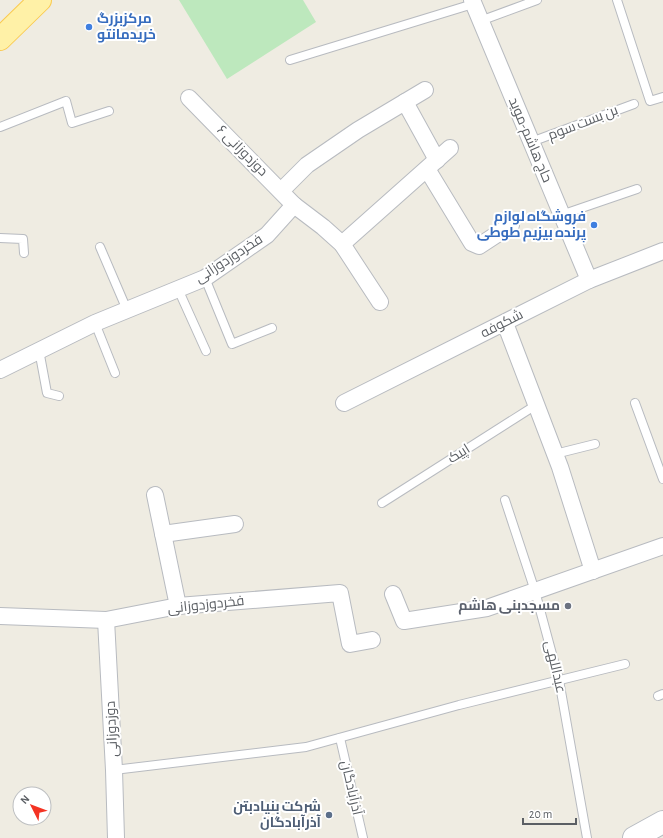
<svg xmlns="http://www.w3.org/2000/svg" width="663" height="838" font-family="'Alegreya Sans',Cairo,sans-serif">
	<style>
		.green { fill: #bde8bd }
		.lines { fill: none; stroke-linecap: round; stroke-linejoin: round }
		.lane-casing { stroke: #b8bbc0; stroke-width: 10 }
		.street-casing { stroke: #b8bbc0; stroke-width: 18 }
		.secondary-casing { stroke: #b8bcc2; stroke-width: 24 }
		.primary-casing { stroke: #faca50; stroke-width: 24 }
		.lane { stroke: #fff; stroke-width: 8 }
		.street { stroke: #fff; stroke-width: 16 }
		.secondary { stroke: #fff; stroke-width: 22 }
		.primary { stroke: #fff1a7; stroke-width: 22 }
		.shop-dot { fill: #3f7fe0; stroke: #fff; stroke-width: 1.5 }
		.worship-dot { fill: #6b7280; stroke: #fff; stroke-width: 1.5 }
		.service-dot { fill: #5c6f8a; stroke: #fff; stroke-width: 1.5 }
		.labels { text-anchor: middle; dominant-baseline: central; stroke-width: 4; stroke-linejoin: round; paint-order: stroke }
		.shop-label { font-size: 14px; font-weight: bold; fill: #366cbe; stroke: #fff; text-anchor: start }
		.street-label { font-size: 14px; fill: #5b5f64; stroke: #fff }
		.worship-label { font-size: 14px; font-weight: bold; fill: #5b616d; stroke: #fff; text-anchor: end }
		.service-label { font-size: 14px; font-weight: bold; fill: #4e5e75; stroke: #fff; text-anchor: end }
	</style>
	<rect width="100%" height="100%" fill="#efece2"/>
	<polygon class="green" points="179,0 303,0 316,22 227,79"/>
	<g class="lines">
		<g class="lane-casing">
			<g id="lane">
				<polyline points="617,0 650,101 663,97"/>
				<polyline points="480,21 537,0"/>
				<polyline points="290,60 473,4"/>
				<polyline points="0,127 66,101 72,123 109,111"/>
				<polyline points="531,142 634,104"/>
				<polyline points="561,215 637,189"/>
				<polyline points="0,238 23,239 24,253"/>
				<polyline points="100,247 127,310"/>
				<polyline points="205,278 232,344 272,328"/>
				<polyline points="178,289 206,351"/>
				<polyline points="95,323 115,373"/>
				<polyline points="39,350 47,393 59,396"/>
				<polyline points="635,403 663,479"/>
				<polyline points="555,454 595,444"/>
				<polyline points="505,500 535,591 559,680 587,838"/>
				<polyline points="382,503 536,405"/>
				<polyline points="658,696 663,694"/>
				<polyline points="340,738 363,838"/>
				<polyline points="114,770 306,747 459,705 625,664"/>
			</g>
		</g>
		<g class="street-casing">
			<g id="street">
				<polyline points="472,0 589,280"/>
				<polyline points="189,98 294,205 323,227 342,244 380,302"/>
				<polyline points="405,102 437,160"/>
				<polyline points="427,169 472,243 479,246 511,225"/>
				<polyline points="281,191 307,165 358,130 425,90"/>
				<polyline points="342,244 450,148"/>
				<polyline points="505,323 560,467 593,571"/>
				<polyline points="0,370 95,323 205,278 267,235 294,205"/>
				<polyline points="344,403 589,280 663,251"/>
				<polyline points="155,495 178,606"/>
				<polyline points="163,534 235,524"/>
				<polyline points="393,594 404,621 487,608 663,546"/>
				<polyline points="0,616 106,620 178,606 340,593 350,644 372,640"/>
				<polyline points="106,620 114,770 116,838"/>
			</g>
		</g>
		<g class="secondary-casing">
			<polyline id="secondary" points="634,838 663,822"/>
		</g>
		<g class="primary-casing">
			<polyline id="primary" points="0,39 40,0"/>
		</g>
		<use href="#lane" class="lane"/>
		<use href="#street" class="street"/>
		<use href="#secondary" class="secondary"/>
		<use href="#primary" class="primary"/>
	</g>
	<g class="shop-dot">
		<circle cx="89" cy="27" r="4"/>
		<circle cx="594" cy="225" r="4"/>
	</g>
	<circle class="worship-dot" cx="568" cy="606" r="4"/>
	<circle class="service-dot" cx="329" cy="815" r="4"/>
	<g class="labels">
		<g class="shop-label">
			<text x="97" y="19">مرکزبزرگ<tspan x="97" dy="16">خریدمانتو</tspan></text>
			<text x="586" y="217" text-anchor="end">فروشگاه لوازم<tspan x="586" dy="16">پرنده بیزیم طوطی</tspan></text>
		</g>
		<g class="street-label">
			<text transform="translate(583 123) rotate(-21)">بن بست سوم</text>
			<text transform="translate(530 140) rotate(67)">حاج هاشم-موید</text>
			<text transform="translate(242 151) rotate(45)">دوزدوزانی ۶</text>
			<text transform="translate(229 259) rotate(-33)">فخردوزدوزانی</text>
			<text transform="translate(502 324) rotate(-27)">شکوفه</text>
			<text transform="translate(459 454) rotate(-32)">اپیک</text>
			<text transform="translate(206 605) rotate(-6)">فخردوزدوزانی</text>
			<text transform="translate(555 667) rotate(77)">عبداللهی</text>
			<text transform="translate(112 729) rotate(-93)">دوزدوزانی</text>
			<text transform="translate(351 788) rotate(77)">آذرآبادگان</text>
		</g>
		<g class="worship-label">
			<text x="560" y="606">مسجدبنی هاشم</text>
		</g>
		<g class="service-label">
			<text x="321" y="807">شرکت بنیادبتن<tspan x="321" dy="16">آذرآبادگان</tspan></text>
		</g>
	</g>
	<g transform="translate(32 806) rotate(312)"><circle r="19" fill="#ffffff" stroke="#bdbfc1"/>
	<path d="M0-3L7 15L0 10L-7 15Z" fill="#f43323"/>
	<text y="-6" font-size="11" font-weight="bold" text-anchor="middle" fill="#5b5f64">N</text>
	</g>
	<path d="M523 818v6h53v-6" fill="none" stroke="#5b5f64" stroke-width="2"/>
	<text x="529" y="818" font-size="12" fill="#5b5f64" stroke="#ffffff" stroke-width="3" paint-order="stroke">20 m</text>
</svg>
